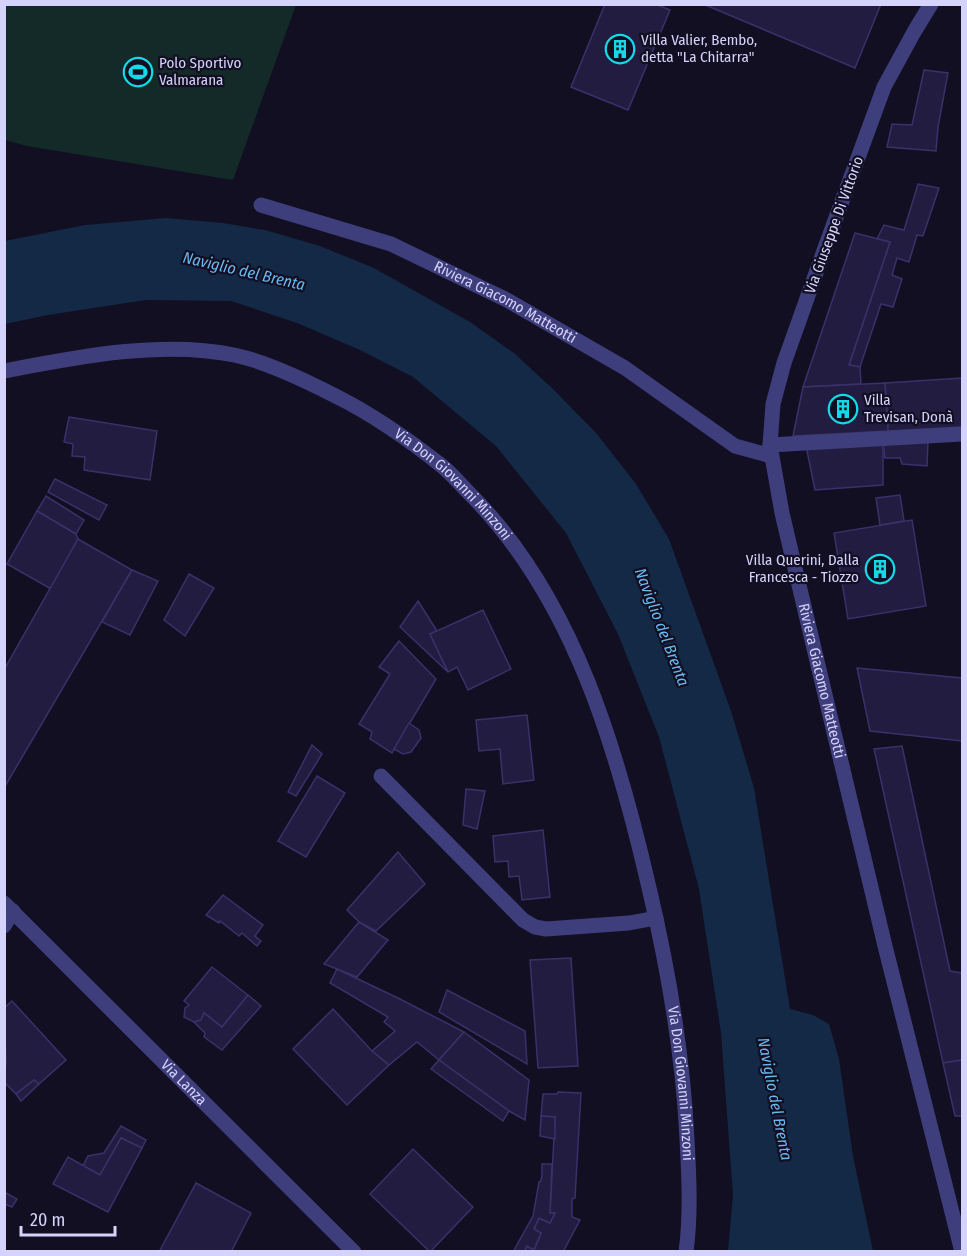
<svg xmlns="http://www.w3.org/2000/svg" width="967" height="1256" font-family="'Fira Sans Condensed',sans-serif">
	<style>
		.green { fill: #132a28 }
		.water { fill: #132946 }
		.building { fill: #221d40; stroke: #3a316a; stroke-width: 1.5 }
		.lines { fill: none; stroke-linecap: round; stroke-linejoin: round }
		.minor { stroke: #3e3e7c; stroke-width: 15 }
		.labels { text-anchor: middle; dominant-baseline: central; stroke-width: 4.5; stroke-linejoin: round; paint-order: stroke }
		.poi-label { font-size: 15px; fill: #d5d2fb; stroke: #110f21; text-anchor: start }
		.street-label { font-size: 15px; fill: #d5d2fb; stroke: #110f21 }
		.water-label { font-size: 16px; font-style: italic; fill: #69b9f2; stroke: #110f21 }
	</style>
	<rect width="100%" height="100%" fill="#110f21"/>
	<polygon class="green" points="4,5 5,4 296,5 233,180 27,146 5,140"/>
	<polygon class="water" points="166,218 223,223 265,230 320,246 374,268 470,322 514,353 553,389 597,434 636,484 669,539 731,711 754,788 790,1009 813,1015 829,1024 839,1059 853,1156 873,1251 728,1251 733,1195 721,1033 699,889 659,737 618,634 566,533 496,446 413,377 360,350 297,323 231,301 146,300 48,315 5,324 5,241 85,225"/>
	<g class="building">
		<polygon points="605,4 655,4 670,10 628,110 571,87"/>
		<polygon points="703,4 881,4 855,68"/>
		<polygon points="924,70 948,73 938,127 936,151 887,147 892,124 912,125"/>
		<polygon points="918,184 939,188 923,236 917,235 909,262 897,258 892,275 902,279 893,307 881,304 860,367 849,365 890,242 877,239 884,225 904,230"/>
		<polygon points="855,233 890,242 849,365 860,367 861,384 803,387"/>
		<polygon points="962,378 962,427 888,431 885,383"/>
		<polygon points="885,383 888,431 793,436 803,387"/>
		<polygon points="69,417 157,431 150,480 84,470 85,457 72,456 73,444 64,442"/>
		<polygon points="928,441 927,466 902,464 900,458 885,458 883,443"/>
		<polygon points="883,443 883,485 815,490 806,446"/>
		<polygon points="55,479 107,505 99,520 48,492"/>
		<polygon points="900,495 904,521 880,525 876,498"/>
		<polygon points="46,496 84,520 76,534 37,511"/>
		<polygon points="37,511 76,534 78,539 51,589 7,564"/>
		<polygon points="912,520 926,606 848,619 834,533"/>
		<polygon points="78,539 132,570 4,788 4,670"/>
		<polygon points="132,570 158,581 130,635 102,622"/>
		<polygon points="189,574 214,588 185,636 164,620"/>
		<polygon points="418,601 437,631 430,634 448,672 400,627"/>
		<polygon points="483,610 511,669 468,690 457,667 448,672 430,634"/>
		<polygon points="399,641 436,679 392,753 370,739 372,732 359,724 390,674 379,667"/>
		<polygon points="857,668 962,678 962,741 870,731"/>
		<polygon points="527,715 534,780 503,784 500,749 479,751 476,720"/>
		<polygon points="409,723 419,730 421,738 411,752 403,754 394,749"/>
		<polygon points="312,745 322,754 296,796 288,792"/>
		<polygon points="902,746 950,971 962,973 962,1060 943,1063 874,749"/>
		<polygon points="317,776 345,793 306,857 278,841"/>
		<polygon points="466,789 485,791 477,829 463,825"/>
		<polygon points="543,830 550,897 522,900 519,876 509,877 508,861 495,862 493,836"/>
		<polygon points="398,852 425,884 376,931 359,922 347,910"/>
		<polygon points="223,895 263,925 255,936 261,941 257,946 242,933 239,936 220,921 219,923 206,915"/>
		<polygon points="359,922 388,940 357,977 324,964"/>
		<polygon points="571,958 578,1066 538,1068 530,960"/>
		<polygon points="212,967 248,995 222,1027 204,1013 201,1020 194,1022 184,1017 185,1008 189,1005 184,1001"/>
		<polygon points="337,969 400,999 464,1032 439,1060 417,1042 389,1065 372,1051 395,1031 384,1022 388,1017 330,983"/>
		<polygon points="447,990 525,1031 527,1064 439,1012"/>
		<polygon points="248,995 261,1006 222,1050 204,1037 205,1033 194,1022 201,1020 204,1013 222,1027"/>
		<polygon points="12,1001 66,1060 39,1084 34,1080 16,1094 4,1082 6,1061 4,1008"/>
		<polygon points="333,1009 372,1051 389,1065 347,1105 293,1049"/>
		<polygon points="464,1032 529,1080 525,1120 509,1111 439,1060"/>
		<polygon points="439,1060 509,1111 503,1121 431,1069"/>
		<polygon points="962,1060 962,1116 955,1116 943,1063"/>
		<polygon points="34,1080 39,1084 21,1101 16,1094"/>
		<polygon points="558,1092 581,1093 575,1198 572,1199 572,1217 580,1220 563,1252 524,1252 527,1246 534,1250 541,1233 534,1229 539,1218 550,1223 555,1213 550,1213 555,1117 541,1116 543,1094 557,1094"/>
		<polygon points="541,1116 555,1117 555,1139 540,1136"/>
		<polygon points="121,1126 146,1140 142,1148 121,1138 100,1175 83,1166 88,1156 104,1153"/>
		<polygon points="121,1138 142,1148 108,1212 53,1184 68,1157 100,1175"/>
		<polygon points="413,1149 473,1207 430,1252 370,1194"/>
		<polygon points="542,1164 552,1164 550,1213 555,1213 550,1223 539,1218 534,1229 541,1233 534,1250 527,1246 524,1252 513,1252 533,1216 539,1182 541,1181 542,1174"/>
		<polygon points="196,1183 251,1213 231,1252 159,1252"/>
		<polygon points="4,1192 17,1199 12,1207 4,1204"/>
	</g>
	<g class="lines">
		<g class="minor">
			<path id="s1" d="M931,4L914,32L884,87L826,245L784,363L773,404L770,445L782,513L812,640L885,946L962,1252"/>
			<path id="s2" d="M261,205L391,244L507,300L625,368L735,446L771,456"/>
			<path id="s3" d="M4,371C77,357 161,340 234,355C269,362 317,386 349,403C382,421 413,443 442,466C452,474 461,485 470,494C574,598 618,752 650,892C669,973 683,1056 687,1139C689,1176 691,1215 686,1252"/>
			<polyline points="770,445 962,434"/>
			<polyline points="381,776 523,920 535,927 546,929 629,923 656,918"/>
			<path id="s4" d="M4,903L354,1252"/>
			<polyline points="4,926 13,911"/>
		</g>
	</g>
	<defs>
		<g id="building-ring" transform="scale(1.5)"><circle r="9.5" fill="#110f21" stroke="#13dae6" stroke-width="1.5"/><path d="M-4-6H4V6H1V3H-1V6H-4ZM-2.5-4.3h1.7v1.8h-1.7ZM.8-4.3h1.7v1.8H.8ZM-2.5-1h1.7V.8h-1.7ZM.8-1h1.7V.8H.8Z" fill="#13dae6"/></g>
		<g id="stadium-ring" transform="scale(1.5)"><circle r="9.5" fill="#110f21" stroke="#13dae6" stroke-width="1.5"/><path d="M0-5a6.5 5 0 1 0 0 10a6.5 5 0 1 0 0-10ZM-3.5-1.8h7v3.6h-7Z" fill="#13dae6"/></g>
	</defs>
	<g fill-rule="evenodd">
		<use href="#building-ring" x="620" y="49"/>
		<use href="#stadium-ring" x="138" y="72"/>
		<use href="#building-ring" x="843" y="409"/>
		<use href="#building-ring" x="880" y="569"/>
	</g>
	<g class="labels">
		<g class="poi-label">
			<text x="641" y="40">Villa Valier, Bembo,<tspan x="641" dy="17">detta "La Chitarra"</tspan></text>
			<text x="159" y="63">Polo Sportivo<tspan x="159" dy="17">Valmarana</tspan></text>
			<text x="864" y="400">Villa<tspan x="864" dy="17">Trevisan, Donà</tspan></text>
			<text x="859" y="560" text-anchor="end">Villa Querini, Dalla<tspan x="859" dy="17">Francesca - Tiozzo</tspan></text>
		</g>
		<g class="street-label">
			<text transform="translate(834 225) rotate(-70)">Via Giuseppe Di Vittorio</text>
			<text stroke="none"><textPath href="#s2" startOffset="264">Riviera Giacomo Matteotti</textPath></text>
			<text stroke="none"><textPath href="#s3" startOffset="490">Via Don Giovanni Minzoni</textPath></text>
			<text stroke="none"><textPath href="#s1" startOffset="714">Riviera Giacomo Matteotti</textPath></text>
			<text stroke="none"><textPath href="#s4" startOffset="254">Via Lanza</textPath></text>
			<text stroke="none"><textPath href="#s3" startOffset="1146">Via Don Giovanni Minzoni</textPath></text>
		</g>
		<g class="water-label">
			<text transform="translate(244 271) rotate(13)">Naviglio del Brenta</text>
			<text transform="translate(662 627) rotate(69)">Naviglio del Brenta</text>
			<text transform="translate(775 1099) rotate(79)">Naviglio del Brenta</text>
		</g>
	</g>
	<rect width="967" height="1256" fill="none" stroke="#d5d2fb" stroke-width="12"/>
	<path d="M21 1226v9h94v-9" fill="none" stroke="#d5d2fb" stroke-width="3"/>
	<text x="30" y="1226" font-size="18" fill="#d5d2fb" stroke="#110f21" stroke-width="4.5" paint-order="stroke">20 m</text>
</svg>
